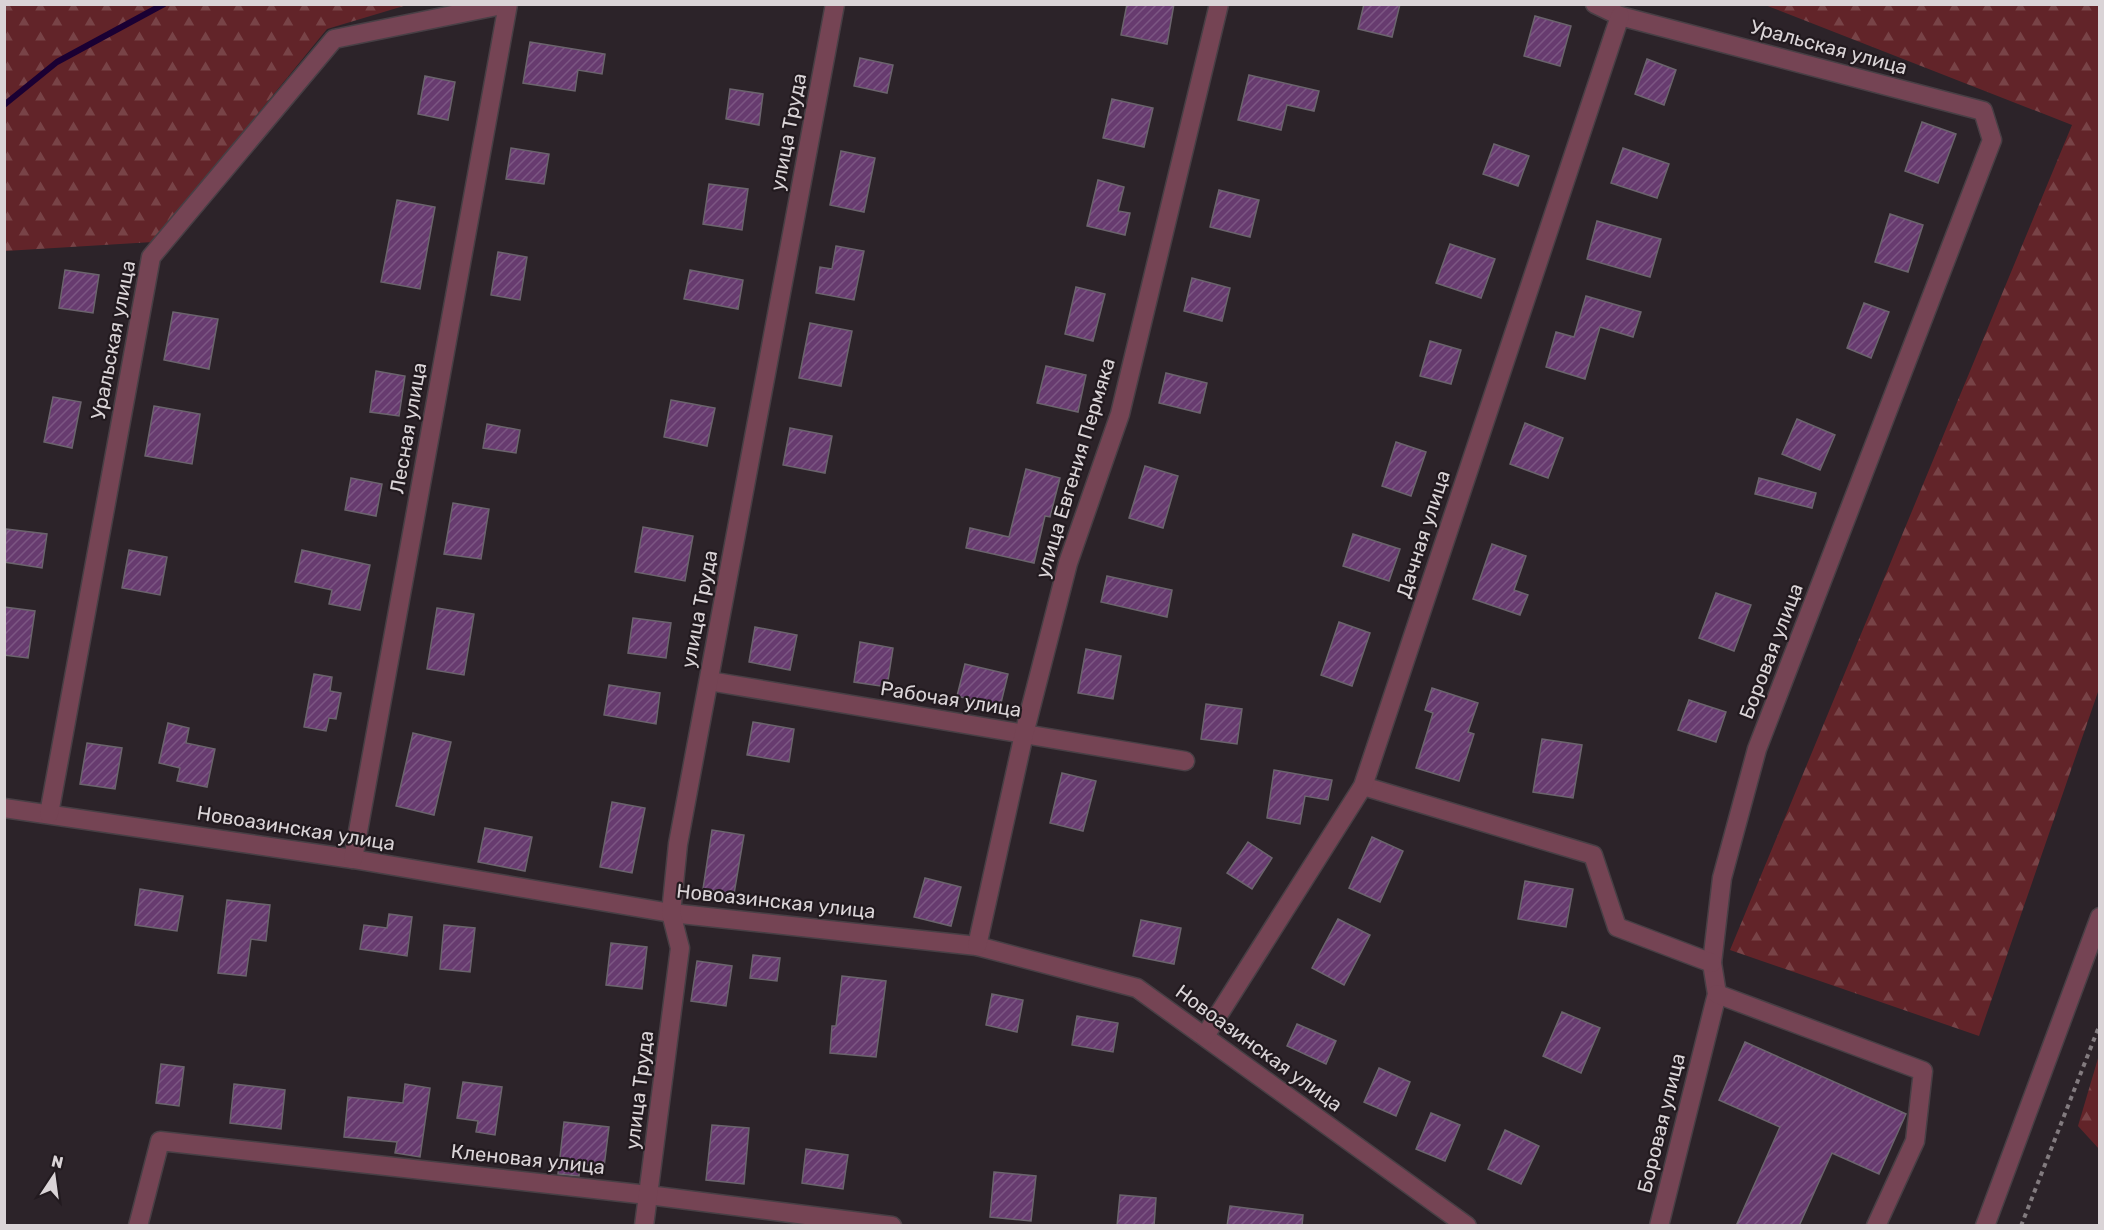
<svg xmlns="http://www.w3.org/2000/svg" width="2104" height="1230" font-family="Rubik,sans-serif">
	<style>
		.forest { fill: url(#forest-firs) }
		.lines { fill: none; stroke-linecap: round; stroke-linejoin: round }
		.stream { stroke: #1a0033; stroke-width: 6 }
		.building { fill: url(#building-hatch); stroke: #6b646d; stroke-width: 1.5 }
		.minor-casing { stroke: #483f45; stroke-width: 21 }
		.path { stroke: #827b7f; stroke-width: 4; stroke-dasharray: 4.5 4.5; stroke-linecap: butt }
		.minor { stroke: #754454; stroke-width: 18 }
		.labels { text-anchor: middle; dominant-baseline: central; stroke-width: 4.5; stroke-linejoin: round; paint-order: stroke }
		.street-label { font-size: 20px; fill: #dad4d7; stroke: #221a1f }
	</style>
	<defs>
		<pattern id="forest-firs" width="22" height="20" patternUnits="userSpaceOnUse" patternTransform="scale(1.5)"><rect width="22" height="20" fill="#622429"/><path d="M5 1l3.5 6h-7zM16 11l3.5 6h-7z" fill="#784347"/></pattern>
		<pattern id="building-hatch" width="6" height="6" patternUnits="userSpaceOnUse" patternTransform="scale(1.5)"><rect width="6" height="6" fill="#673b6f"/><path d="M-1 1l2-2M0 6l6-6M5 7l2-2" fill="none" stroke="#7c5683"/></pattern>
	</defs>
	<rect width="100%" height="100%" fill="#2c2329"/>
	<g class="forest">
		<polygon points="5,5 407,5 327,29 153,242 5,251"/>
		<polygon points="1765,5 2099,5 2099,689 1979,1036 1730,950 2072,125"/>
		<polygon points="2099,1055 2100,1149 2099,1149 2078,1126"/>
	</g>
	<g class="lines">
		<polyline class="stream" points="4,105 57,62 164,4"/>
	</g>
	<g class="building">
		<polygon points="1127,4 1174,4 1167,44 1121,35"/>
		<polygon points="1364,4 1400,4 1392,37 1358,29"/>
		<polygon points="1535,16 1571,26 1560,66 1524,56"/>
		<polygon points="530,42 605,54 602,74 578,70 575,91 523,83"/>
		<polygon points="860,58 893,65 887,93 854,86"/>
		<polygon points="1647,59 1676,70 1664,105 1635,94"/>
		<polygon points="1249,75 1319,91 1314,111 1287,105 1281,130 1238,120"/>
		<polygon points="425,76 455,82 448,120 418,114"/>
		<polygon points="730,89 763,94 759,125 726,119"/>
		<polygon points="1112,99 1153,108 1144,147 1103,138"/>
		<polygon points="1922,122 1956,134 1938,183 1905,171"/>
		<polygon points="1494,144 1529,156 1518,186 1483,174"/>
		<polygon points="511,148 549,154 544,184 506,179"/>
		<polygon points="1623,148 1669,164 1657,198 1611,183"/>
		<polygon points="841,151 875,158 864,212 830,205"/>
		<polygon points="1098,180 1124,187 1118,211 1130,213 1125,235 1087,226"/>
		<polygon points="709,184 748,189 742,230 703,224"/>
		<polygon points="1219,190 1259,200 1250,237 1210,227"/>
		<polygon points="397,200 435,207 420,289 381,282"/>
		<polygon points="1890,214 1923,225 1908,272 1875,262"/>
		<polygon points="1597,221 1661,239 1650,277 1587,259"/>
		<polygon points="1450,244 1495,259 1481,298 1436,283"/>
		<polygon points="836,246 864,251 854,300 816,293 820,267 832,269"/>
		<polygon points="498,252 527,257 520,300 491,295"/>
		<polygon points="65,270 99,275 93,313 59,308"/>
		<polygon points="690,270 743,280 738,309 684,299"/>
		<polygon points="1192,278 1230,288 1222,321 1184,311"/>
		<polygon points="1076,287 1105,294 1093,341 1065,334"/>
		<polygon points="1586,296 1641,312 1633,337 1600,327 1585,379 1546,367 1556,332 1574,337"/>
		<polygon points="1864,303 1889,312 1871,358 1847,348"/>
		<polygon points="173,312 218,319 209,369 164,360"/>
		<polygon points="810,323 852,331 841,386 799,378"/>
		<polygon points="1430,341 1461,350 1451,384 1420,376"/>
		<polygon points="1046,366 1086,375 1078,412 1037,403"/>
		<polygon points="376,371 405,376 399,416 370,412"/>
		<polygon points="1166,373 1207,383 1200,413 1159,403"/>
		<polygon points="53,397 81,402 72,448 44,442"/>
		<polygon points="671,400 715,408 707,446 664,437"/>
		<polygon points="154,406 200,414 192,464 145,456"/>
		<polygon points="1797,419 1835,435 1820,470 1782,454"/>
		<polygon points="1525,423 1563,438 1548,478 1510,464"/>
		<polygon points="487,424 520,430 516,453 483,448"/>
		<polygon points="790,428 832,436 825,473 783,465"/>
		<polygon points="1396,442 1426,452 1411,496 1382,486"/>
		<polygon points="1145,466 1178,476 1163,528 1129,518"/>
		<polygon points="1026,469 1060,478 1050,517 1045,516 1034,563 966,548 970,528 1009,537"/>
		<polygon points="351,478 382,484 376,516 345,510"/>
		<polygon points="1759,478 1816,493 1812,508 1755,494"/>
		<polygon points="453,503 489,509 481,559 444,554"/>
		<polygon points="643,527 693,536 685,581 635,572"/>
		<polygon points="6,529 47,534 42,568 4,562"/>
		<polygon points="1353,534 1400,549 1389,581 1343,566"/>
		<polygon points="1492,544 1526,556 1514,590 1528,595 1520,615 1473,599"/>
		<polygon points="129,550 167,557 160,595 122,588"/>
		<polygon points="302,550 370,565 360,610 329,604 332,590 295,582"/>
		<polygon points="1107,576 1172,590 1167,617 1101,602"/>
		<polygon points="1716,593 1751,605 1734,651 1699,638"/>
		<polygon points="4,607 35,611 28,658 4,655"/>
		<polygon points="437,608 474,614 464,675 427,669"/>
		<polygon points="633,618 671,623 666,658 628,653"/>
		<polygon points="1339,622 1370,633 1352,686 1321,675"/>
		<polygon points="755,627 797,635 790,670 749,662"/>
		<polygon points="860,642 893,648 887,687 854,682"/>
		<polygon points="1086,649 1121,656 1113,699 1078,693"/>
		<polygon points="965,664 1008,674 1000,707 957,696"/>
		<polygon points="314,674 332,677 330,691 341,693 336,719 329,718 326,731 304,727"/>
		<polygon points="609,685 660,693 656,724 604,715"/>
		<polygon points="1432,688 1478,703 1468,732 1474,734 1459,781 1416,768 1433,713 1425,710"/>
		<polygon points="1689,700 1726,712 1716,742 1678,730"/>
		<polygon points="1206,704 1242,709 1237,744 1201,739"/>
		<polygon points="753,722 794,729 789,762 747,755"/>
		<polygon points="168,723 189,728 186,743 215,749 207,787 177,781 180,768 159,763"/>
		<polygon points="413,733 451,742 434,815 396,806"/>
		<polygon points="1542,739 1582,745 1573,798 1533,792"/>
		<polygon points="87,743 122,748 115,789 80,784"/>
		<polygon points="1274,770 1332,780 1328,800 1305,796 1300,824 1267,818"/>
		<polygon points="1062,773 1096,781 1083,831 1050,823"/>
		<polygon points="612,802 645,808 632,873 600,867"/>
		<polygon points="485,828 532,837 525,871 478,862"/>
		<polygon points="712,830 744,835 734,894 703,889"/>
		<polygon points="1372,837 1403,851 1380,902 1349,888"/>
		<polygon points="1248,842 1272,858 1252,889 1227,873"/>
		<polygon points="925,878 961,887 951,926 914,917"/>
		<polygon points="1525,881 1573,889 1566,927 1518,919"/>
		<polygon points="140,889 183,896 177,931 135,925"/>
		<polygon points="227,900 270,905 266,941 251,939 246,976 218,973"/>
		<polygon points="389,914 412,917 407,956 360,949 364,925 387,928"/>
		<polygon points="1338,919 1370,935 1344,985 1312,968"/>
		<polygon points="1141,920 1181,928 1174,964 1133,956"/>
		<polygon points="444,925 475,928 470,972 440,969"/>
		<polygon points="611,943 647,947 642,989 606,985"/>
		<polygon points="753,955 780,958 777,981 750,978"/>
		<polygon points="697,961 732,966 726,1006 691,1001"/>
		<polygon points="842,976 886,981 876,1057 830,1053 832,1026 836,1026"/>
		<polygon points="992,994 1023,1000 1017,1032 986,1025"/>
		<polygon points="1562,1012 1600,1028 1581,1073 1543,1056"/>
		<polygon points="1077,1016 1118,1023 1113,1052 1072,1045"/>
		<polygon points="1297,1024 1336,1041 1326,1064 1287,1046"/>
		<polygon points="1745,1042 1906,1114 1879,1174 1832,1153 1799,1226 1736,1226 1780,1127 1719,1100"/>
		<polygon points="161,1064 184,1067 179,1106 156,1103"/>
		<polygon points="1379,1068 1410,1082 1396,1116 1364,1102"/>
		<polygon points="463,1082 502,1087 495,1135 476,1132 478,1121 457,1118"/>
		<polygon points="234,1084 285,1090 281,1129 230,1123"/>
		<polygon points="405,1084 430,1088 420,1157 395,1153 397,1142 344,1137 348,1097 403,1103"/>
		<polygon points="1431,1113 1460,1125 1445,1161 1416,1149"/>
		<polygon points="564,1122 609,1127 604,1167 580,1164 579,1176 558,1174"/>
		<polygon points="712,1125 749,1128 744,1184 706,1180"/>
		<polygon points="1505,1130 1539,1146 1521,1184 1488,1169"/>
		<polygon points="806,1149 848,1155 843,1189 802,1183"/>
		<polygon points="994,1172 1036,1176 1031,1221 990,1217"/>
		<polygon points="1120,1195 1156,1198 1154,1226 1117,1226"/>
		<polygon points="1230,1206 1303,1215 1302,1226 1227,1226"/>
	</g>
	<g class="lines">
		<g class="minor-casing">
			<g id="minor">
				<polyline points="1595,4 1620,16 1983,111 1992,140 1757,749 1722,878 1712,963 1717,994 1659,1226"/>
				<polyline points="709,681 1185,761"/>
				<polyline points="1363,786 1593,855 1617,927 1712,963"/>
				<polyline points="4,808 353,859 671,913 977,946 1137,988 1467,1226"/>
				<polyline points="49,814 151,257 334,39 507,4"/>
				<polyline points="353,859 508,4"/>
				<polyline points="977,946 1024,734 1068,563 1120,414 1219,4"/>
				<polyline points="1717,994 1923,1071 1915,1141 1876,1226"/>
				<polyline points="1205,1036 1363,786 1620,16"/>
				<polyline points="138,1226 160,1141 648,1195 892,1226"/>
				<polyline points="644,1226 680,948 671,913 678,844 835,4"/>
				<polyline points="1985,1226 2100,917"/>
			</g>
		</g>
		<polyline class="path" points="2021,1226 2100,1024"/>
		<use href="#minor" class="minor"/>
	</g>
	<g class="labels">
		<g class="street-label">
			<text transform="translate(1829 47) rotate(15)">Уральская улица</text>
			<text transform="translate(788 132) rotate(-79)">улица Труда</text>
			<text transform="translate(113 340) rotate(-79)">Уральская улица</text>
			<text transform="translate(408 428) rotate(-80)">Лесная улица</text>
			<text transform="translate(1075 468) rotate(-73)">улица Евгения Пермяка</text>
			<text transform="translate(1423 534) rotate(-72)">Дачная улица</text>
			<text transform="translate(699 609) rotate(-79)">улица Труда</text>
			<text transform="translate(1771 651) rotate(-69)">Боровая улица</text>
			<text transform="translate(951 699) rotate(9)">Рабочая улица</text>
			<text transform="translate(296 828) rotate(9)">Новоазинская улица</text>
			<text transform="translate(776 901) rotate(6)">Новоазинская улица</text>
			<text transform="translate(1259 1048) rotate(36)">Новоазинская улица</text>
			<text transform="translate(639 1090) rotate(-83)">улица Труда</text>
			<text transform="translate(1661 1123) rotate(-76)">Боровая улица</text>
			<text transform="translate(528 1159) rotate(6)">Кленовая улица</text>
		</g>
	</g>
	<rect width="2104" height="1230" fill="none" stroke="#dad4d7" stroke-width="12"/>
	<g transform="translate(54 1176) rotate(13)" stroke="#221a1f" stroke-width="4.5" paint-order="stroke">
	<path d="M0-4.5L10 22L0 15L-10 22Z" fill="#dad4d7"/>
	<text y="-9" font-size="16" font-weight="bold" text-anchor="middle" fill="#dad4d7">N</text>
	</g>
</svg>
